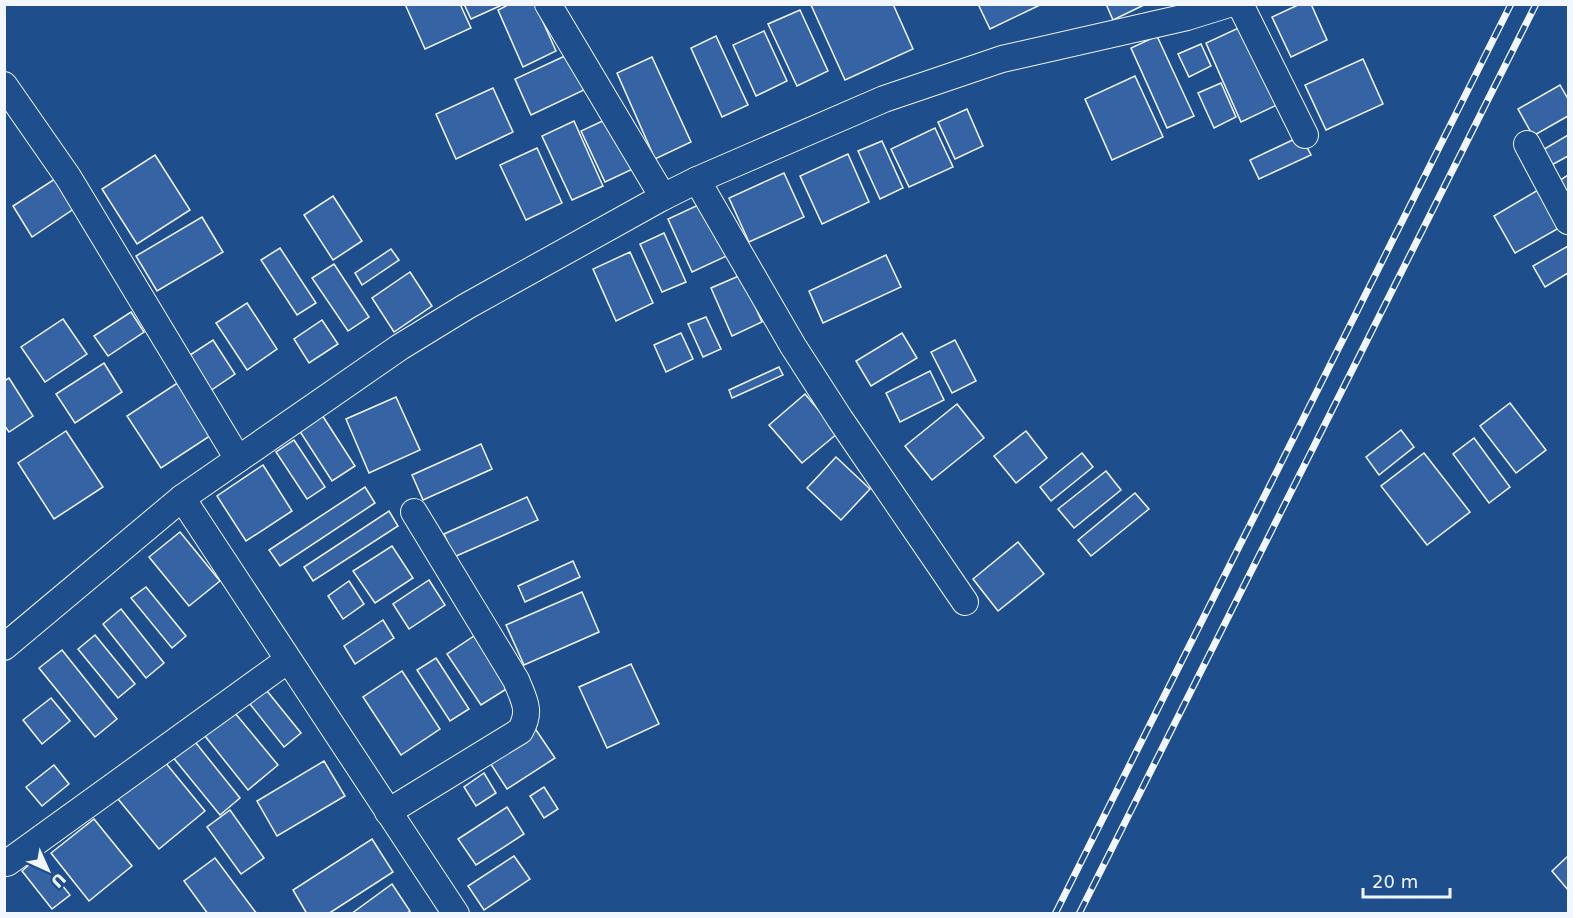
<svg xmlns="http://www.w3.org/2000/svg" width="1573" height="918" font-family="'DejaVu Sans',sans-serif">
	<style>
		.building { fill: #3563a3; stroke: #f2f6ff; stroke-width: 1.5 }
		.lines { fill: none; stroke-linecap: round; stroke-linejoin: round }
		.street-casing { stroke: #f2f6ff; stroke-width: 28 }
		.street { stroke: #1f4e8c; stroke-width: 26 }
		.rail-casing { stroke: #f2f6ff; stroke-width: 7 }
		.rail { stroke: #1f4e8c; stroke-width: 4.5; stroke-dasharray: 14; stroke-linecap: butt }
	</style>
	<rect width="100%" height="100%" fill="#1f4e8c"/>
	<g class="building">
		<polygon points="405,4 460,4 471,28 425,49"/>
		<polygon points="464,4 502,4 502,5 471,19"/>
		<polygon points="510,4 535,4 556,51 523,67 498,10"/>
		<polygon points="893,4 913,49 845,80 811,5"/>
		<polygon points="978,4 1042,4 990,29"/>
		<polygon points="1106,4 1146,4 1113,20"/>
		<polygon points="1300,4 1311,4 1327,40 1291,57 1272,17"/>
		<polygon points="800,10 828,71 797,86 768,24"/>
		<polygon points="1245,25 1281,103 1241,122 1206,43"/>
		<polygon points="764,31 787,81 756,96 733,45"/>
		<polygon points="716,36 748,105 722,117 691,48"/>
		<polygon points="1157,36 1194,116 1167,128 1131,48"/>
		<polygon points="1201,44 1211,66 1189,77 1178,54"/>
		<polygon points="567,55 584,90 531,115 515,79"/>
		<polygon points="652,57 691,142 655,159 617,73"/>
		<polygon points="1363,59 1383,104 1326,130 1305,85"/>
		<polygon points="1135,76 1163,137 1112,160 1085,99"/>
		<polygon points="1221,83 1236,117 1214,128 1198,93"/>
		<polygon points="1560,85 1568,99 1568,116 1533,136 1518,109"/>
		<polygon points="493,88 513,132 456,159 436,114"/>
		<polygon points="967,109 983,146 955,159 938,122"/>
		<polygon points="611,117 635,168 605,182 581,131"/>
		<polygon points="574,121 603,186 572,200 542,136"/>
		<polygon points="935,128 953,167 909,187 891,149"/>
		<polygon points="1568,135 1568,156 1550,166 1541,151"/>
		<polygon points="1301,136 1311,155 1259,179 1250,160"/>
		<polygon points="882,141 903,188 880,199 858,151"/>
		<polygon points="537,148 562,203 526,220 500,165"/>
		<polygon points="848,154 869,202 822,224 800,176"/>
		<polygon points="155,155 190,210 137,244 102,189"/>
		<polygon points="784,173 804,217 749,242 729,198"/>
		<polygon points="61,175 81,204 32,237 13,206"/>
		<polygon points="1568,175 1568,196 1557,182"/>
		<polygon points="1538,190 1559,228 1515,253 1494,216"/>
		<polygon points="333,196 362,241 333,260 304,215"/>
		<polygon points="707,201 731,254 692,272 668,219"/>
		<polygon points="202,217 223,252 157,291 136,256"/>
		<polygon points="664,233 686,282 662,292 640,244"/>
		<polygon points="1568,246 1568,273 1545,287 1533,266"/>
		<polygon points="280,248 316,303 297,315 261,260"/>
		<polygon points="391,249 399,260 362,285 355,273"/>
		<polygon points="630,252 653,303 616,321 593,269"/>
		<polygon points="886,255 901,287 823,323 809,291"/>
		<polygon points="334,264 369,317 348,331 312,278"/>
		<polygon points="410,272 432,306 394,332 372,298"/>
		<polygon points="741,275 762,322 732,336 711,288"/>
		<polygon points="247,303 277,349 247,370 216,323"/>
		<polygon points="131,312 144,332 108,356 94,336"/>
		<polygon points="706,317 721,349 703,357 688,324"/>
		<polygon points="63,319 87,354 45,382 21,347"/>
		<polygon points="322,320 338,344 309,363 294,339"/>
		<polygon points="681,333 693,359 666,372 654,345"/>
		<polygon points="902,333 917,358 871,386 856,361"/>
		<polygon points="213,340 235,374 210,391 187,357"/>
		<polygon points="955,340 976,381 952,393 931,352"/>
		<polygon points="104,363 122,392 75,423 56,394"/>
		<polygon points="779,367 783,375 732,398 729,390"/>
		<polygon points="930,371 944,400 900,422 886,393"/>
		<polygon points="9,378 33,416 9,432 4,425 4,381"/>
		<polygon points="185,378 219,430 161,468 127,416"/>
		<polygon points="805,394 838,433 802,463 769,425"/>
		<polygon points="396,397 420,450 369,473 346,419"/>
		<polygon points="1510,403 1546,450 1516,473 1480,426"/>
		<polygon points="957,404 984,438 932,480 905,446"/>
		<polygon points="322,415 355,466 332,481 299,430"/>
		<polygon points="1401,430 1414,447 1379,475 1366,457"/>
		<polygon points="66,431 103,487 54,519 18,463"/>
		<polygon points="1026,431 1047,458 1016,483 994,456"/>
		<polygon points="1474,438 1510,487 1489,503 1453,454"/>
		<polygon points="294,440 325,487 307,499 276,452"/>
		<polygon points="481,444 492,469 423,500 412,475"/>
		<polygon points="1082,453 1093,467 1051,501 1040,487"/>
		<polygon points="1424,453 1470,512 1427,545 1381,486"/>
		<polygon points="836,457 870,489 841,520 807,488"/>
		<polygon points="263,465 292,511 246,541 217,496"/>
		<polygon points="1106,471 1121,490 1074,528 1058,509"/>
		<polygon points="365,487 375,503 280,566 269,550"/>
		<polygon points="1135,493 1149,509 1091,556 1078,540"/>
		<polygon points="527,497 538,520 454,557 444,534"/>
		<polygon points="389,511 398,526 313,581 304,567"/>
		<polygon points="180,532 220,581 189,606 149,557"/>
		<polygon points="1018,542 1044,574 998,611 973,579"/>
		<polygon points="392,546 413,578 375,603 353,571"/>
		<polygon points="573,561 580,577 525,602 518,586"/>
		<polygon points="429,580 445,605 409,629 393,604"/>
		<polygon points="349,581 364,604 343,619 328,596"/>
		<polygon points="146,587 186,636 172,648 131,598"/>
		<polygon points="582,592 599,632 524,665 506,625"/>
		<polygon points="121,609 164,663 146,678 103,624"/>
		<polygon points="383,620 394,638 355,664 344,646"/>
		<polygon points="95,635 135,684 118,698 78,649"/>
		<polygon points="474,636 508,688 481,705 447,654"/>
		<polygon points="62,650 117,719 95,737 39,668"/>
		<polygon points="436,658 469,709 450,721 417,670"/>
		<polygon points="631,664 659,724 607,748 579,687"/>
		<polygon points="402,671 440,729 401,755 363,697"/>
		<polygon points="263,686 301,733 284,747 246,699"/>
		<polygon points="51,698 70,721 42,744 23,720"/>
		<polygon points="230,707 278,765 248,790 201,731"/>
		<polygon points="532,724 555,758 507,789 485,755"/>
		<polygon points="188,733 240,798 220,815 167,750"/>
		<polygon points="160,756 205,811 159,849 114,794"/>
		<polygon points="324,761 345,796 277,836 257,801"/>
		<polygon points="54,765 69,784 42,806 26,787"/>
		<polygon points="484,773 496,793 476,806 464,787"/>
		<polygon points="544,787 558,809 544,818 530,796"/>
		<polygon points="507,807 524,834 476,865 458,839"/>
		<polygon points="230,810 264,858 241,874 207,827"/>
		<polygon points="94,819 132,866 89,901 51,853"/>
		<polygon points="372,839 393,872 328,914 307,914 293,890"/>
		<polygon points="39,856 70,895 52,909 22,871"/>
		<polygon points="514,856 530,879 484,910 468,886"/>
		<polygon points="1568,856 1568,890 1552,871"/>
		<polygon points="215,858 257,914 208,914 184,881"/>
		<polygon points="392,884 410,911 406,914 351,914"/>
	</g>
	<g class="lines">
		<g class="street-casing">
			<g id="street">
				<polyline points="548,4 663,197"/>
				<polyline points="1240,4 1305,135"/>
				<polyline points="4,85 68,177 238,459"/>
				<polyline points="1527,144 1568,221"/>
				<polyline points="697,180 793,346 840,419 965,602"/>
				<polyline points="182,498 400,347 467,306 663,197 697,180 884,99 1002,59 1187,17 1229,4"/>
				<polyline points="4,647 182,498 456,914"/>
				<path d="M388,812L520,731C532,711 524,700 516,680L414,512"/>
				<polyline points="7,863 288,660"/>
			</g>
		</g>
		<use href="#street" class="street"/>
		<g class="rail-casing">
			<g id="rail">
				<polyline points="1055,914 1511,4"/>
				<polyline points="1079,914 1536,4"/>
			</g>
		</g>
		<use href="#rail" class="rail"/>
	</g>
	<rect width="1573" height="918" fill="none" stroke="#f2f6ff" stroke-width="12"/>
	<g transform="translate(48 870) rotate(135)" stroke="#1f4e8c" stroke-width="4.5" paint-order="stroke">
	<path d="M0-4.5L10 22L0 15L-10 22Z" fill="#f2f6ff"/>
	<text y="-9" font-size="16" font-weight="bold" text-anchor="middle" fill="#f2f6ff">U</text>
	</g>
	<path d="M1363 888v9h87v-9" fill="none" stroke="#f2f6ff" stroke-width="3"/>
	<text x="1372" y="888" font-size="18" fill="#f2f6ff" stroke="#1f4e8c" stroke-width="4.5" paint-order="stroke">20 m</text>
</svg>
